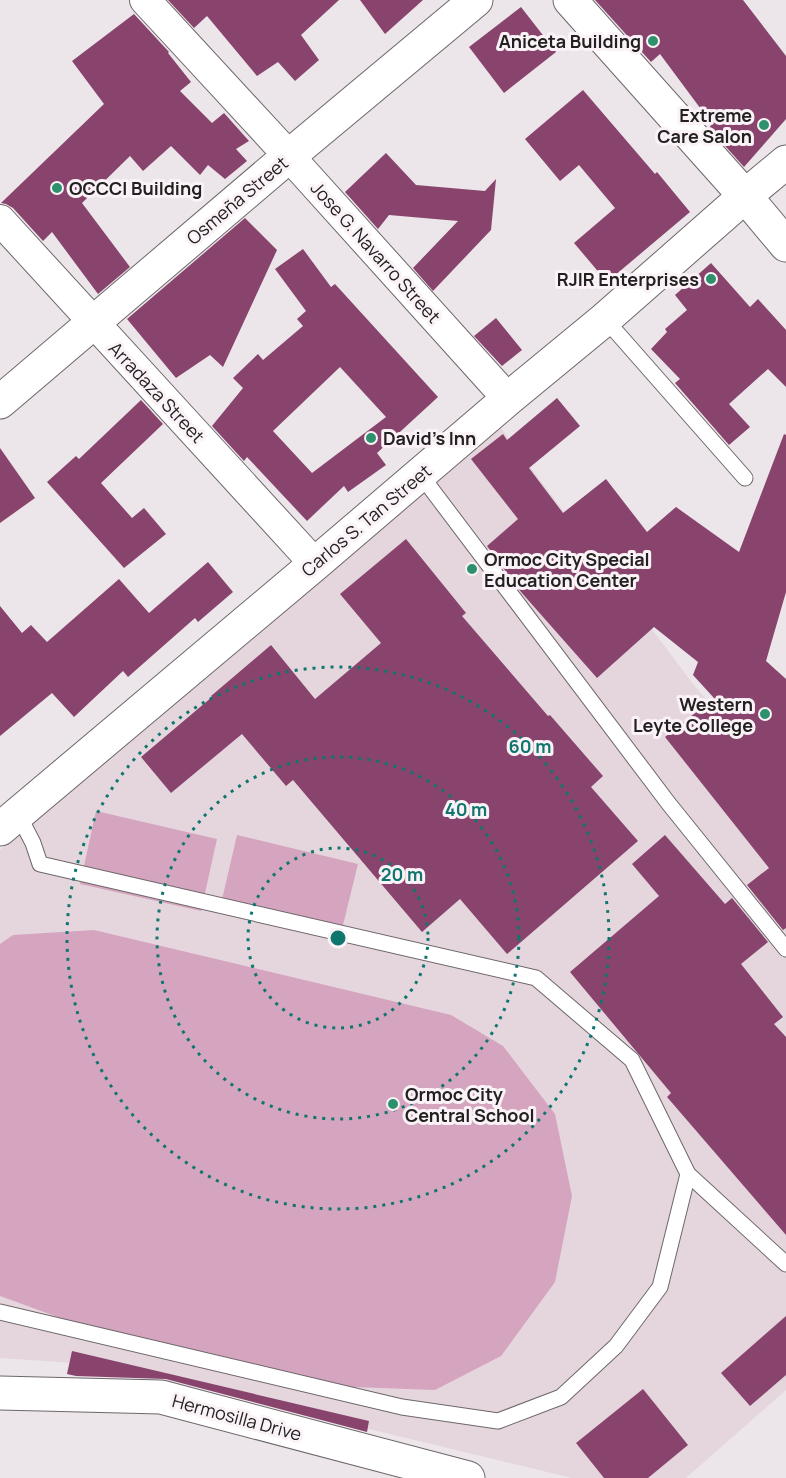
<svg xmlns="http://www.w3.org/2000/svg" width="786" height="1478" font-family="Manrope,sans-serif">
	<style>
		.built { fill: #e5d6de }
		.green { fill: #d5a4bf }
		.building { fill: #88446d; fill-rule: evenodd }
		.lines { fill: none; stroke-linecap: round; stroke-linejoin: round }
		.lane-casing { stroke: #6d676a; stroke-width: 17 }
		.street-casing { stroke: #6d676a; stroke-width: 32 }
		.secondary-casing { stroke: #6d676a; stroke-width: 35 }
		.lane { stroke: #fff; stroke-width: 15 }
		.street { stroke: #fff; stroke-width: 30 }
		.secondary { stroke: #fff; stroke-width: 33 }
		.ring { fill: none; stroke: #0f766e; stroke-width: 3; stroke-dasharray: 3 6 }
		.poi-dot { fill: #2d916d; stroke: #faf2f6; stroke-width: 2 }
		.labels { text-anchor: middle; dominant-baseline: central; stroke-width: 6; stroke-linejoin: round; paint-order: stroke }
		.poi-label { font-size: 18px; font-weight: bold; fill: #222021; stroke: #faf2f6; text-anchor: end }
		.street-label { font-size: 18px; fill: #222021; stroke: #faf2f6 }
		.centre { fill: #0f766e; stroke: #faf2f6; stroke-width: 3 }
		.ring-label { font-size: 18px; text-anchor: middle; font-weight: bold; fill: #0f766e; stroke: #faf2f6; stroke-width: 6; stroke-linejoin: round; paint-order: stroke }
	</style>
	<rect width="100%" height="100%" fill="#ece5e9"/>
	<polygon class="built" points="498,424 693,684 786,793 786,1390 686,1478 572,1478 104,1365 0,1358 0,850 322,578"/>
	<g class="green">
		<polygon points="96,811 217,839 201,911 80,884"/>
		<polygon points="237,835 358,864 340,937 220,908"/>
		<polygon points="94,930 451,1015 503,1046 555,1114 572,1196 555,1282 501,1356 435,1390 352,1387 77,1324 0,1296 0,944 13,935"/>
	</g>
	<g class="building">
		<polygon points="168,0 339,0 301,35 319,60 295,81 278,62 257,76 207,16 194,28"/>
		<polygon points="360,0 423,0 385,34"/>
		<polygon points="595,0 743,0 786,56 786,119 744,167 709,128 712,124 660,54 651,62"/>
		<polygon points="521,7 556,52 504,93 469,47"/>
		<polygon points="134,14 169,52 168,53 191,82 180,91 212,123 224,113 249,141 236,149 247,161 225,179 208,165 200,175 171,146 143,171 130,156 82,203 130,267 98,294 52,232 43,241 13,208 6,204 1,203 104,104 72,61"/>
		<polygon points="583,90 655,174 657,172 690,212 607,282 574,243 615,208 579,165 560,181 525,139"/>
		<polygon points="386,153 416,185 485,191 496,179 491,230 433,291 413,268 458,221 389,215 378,229 345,192"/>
		<polygon points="245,218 277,250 223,367 210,355 176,378 127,319"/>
		<path d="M303,249L331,287L335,284L438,397L377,453L386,465L348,492L344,486L307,521L247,457L244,461L212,426L243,388L233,378L258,354L263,360L303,326L297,319L306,311L275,269ZM340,367L386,417L312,473L273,431Z"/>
		<polygon points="711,263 750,307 758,299 786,330 786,387 768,369 729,404 750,427 729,445 675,383 680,379 651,349 667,332 665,329 687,310 675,295"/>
		<polygon points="496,318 522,350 502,366 474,336"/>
		<polygon points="557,398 580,426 529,468 563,513 606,479 647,532 676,507 739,552 784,434 786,435 786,592 766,661 786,679 786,928 783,930 747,885 769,868 665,737 714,698 693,675 698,662 654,627 597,678 521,592 487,546 518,519 471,459 503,434 507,440"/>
		<polygon points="141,400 163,424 101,483 132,518 144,508 166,534 124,568 47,482 76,456 79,459"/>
		<polygon points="0,448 35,498 0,523"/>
		<polygon points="406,539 466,613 462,616 548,716 550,715 603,776 591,787 638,841 507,954 460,899 422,932 293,780 286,786 242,734 171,793 141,757 212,697 211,696 271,645 315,699 381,643 340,594"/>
		<polygon points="208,562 233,592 198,622 195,618 128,677 123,671 74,717 52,693 0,736 0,606 22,633 31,625 47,642 119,579 149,613"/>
		<polygon points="665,835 725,904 732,898 768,942 741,964 783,1017 774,1024 786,1037 786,1235 667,1097 671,1093 570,972 659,896 632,864"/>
		<polygon points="786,1316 786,1375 750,1406 721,1373"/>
		<polygon points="72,1351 369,1421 367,1432 166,1379 76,1376 67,1374"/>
		<polygon points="643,1389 688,1445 648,1478 604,1478 576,1443"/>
	</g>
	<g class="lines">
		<g class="lane-casing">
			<g id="lane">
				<polyline points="605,319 745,478"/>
				<polyline points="420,474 669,804 786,949"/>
				<polyline points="18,814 33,843 40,864 536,978 632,1060 688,1174 786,1264"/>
				<polyline points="0,1312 402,1407 498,1421 561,1397 616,1346 660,1287 688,1174"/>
			</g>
		</g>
		<g class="street-casing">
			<g id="street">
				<polyline points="145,0 289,156 508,399"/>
				<polyline points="0,220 315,564"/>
			</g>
		</g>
		<g class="secondary-casing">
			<g id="secondary">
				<polyline points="570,0 745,196 786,245"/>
				<polyline points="0,402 289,156 476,0"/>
				<polyline points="0,829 315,564 508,399 605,319 745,196 786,162"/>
				<polyline points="0,1393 161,1397 468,1478"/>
			</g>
		</g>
		<use href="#lane" class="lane"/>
		<use href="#street" class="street"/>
		<use href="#secondary" class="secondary"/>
	</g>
	<g class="ring">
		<circle cx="338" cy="938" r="90"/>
		<circle cx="338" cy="938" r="181"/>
		<circle cx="338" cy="938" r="271"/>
	</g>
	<g class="poi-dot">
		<circle cx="653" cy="41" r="6"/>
		<circle cx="764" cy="125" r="6"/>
		<circle cx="57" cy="188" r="6"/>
		<circle cx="711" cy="279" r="6"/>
		<circle cx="371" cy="438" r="6"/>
		<circle cx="472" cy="569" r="6"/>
		<circle cx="765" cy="714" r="6"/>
		<circle cx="393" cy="1104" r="6"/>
	</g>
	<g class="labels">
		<g class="poi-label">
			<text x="641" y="41">Aniceta Building</text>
			<text x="752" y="115">Extreme<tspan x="752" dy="21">Care Salon</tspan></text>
			<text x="69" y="188" text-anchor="start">OCCCI Building</text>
			<text x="699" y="279">RJIR Enterprises</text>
			<text x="383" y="438" text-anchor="start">David's Inn</text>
			<text x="484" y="559" text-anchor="start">Ormoc City Special<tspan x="484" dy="21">Education Center</tspan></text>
			<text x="753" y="704">Western<tspan x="753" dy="21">Leyte College</tspan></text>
			<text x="405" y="1094" text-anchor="start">Ormoc City<tspan x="405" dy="21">Central School</tspan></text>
		</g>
		<g class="street-label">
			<text transform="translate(237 200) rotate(-40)">Osmeña Street</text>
			<text transform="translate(376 252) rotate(48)">Jose G. Navarro Street</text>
			<text transform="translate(157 392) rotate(47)">Arradaza Street</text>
			<text transform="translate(366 520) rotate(-40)">Carlos S. Tan Street</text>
			<text transform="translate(237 1417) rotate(15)">Hermosilla Drive</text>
		</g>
	</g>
	<circle cx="338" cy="938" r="9" class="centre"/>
	<g class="ring-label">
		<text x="530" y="753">60 m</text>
		<text x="466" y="816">40 m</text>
		<text x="402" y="881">20 m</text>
	</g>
</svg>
